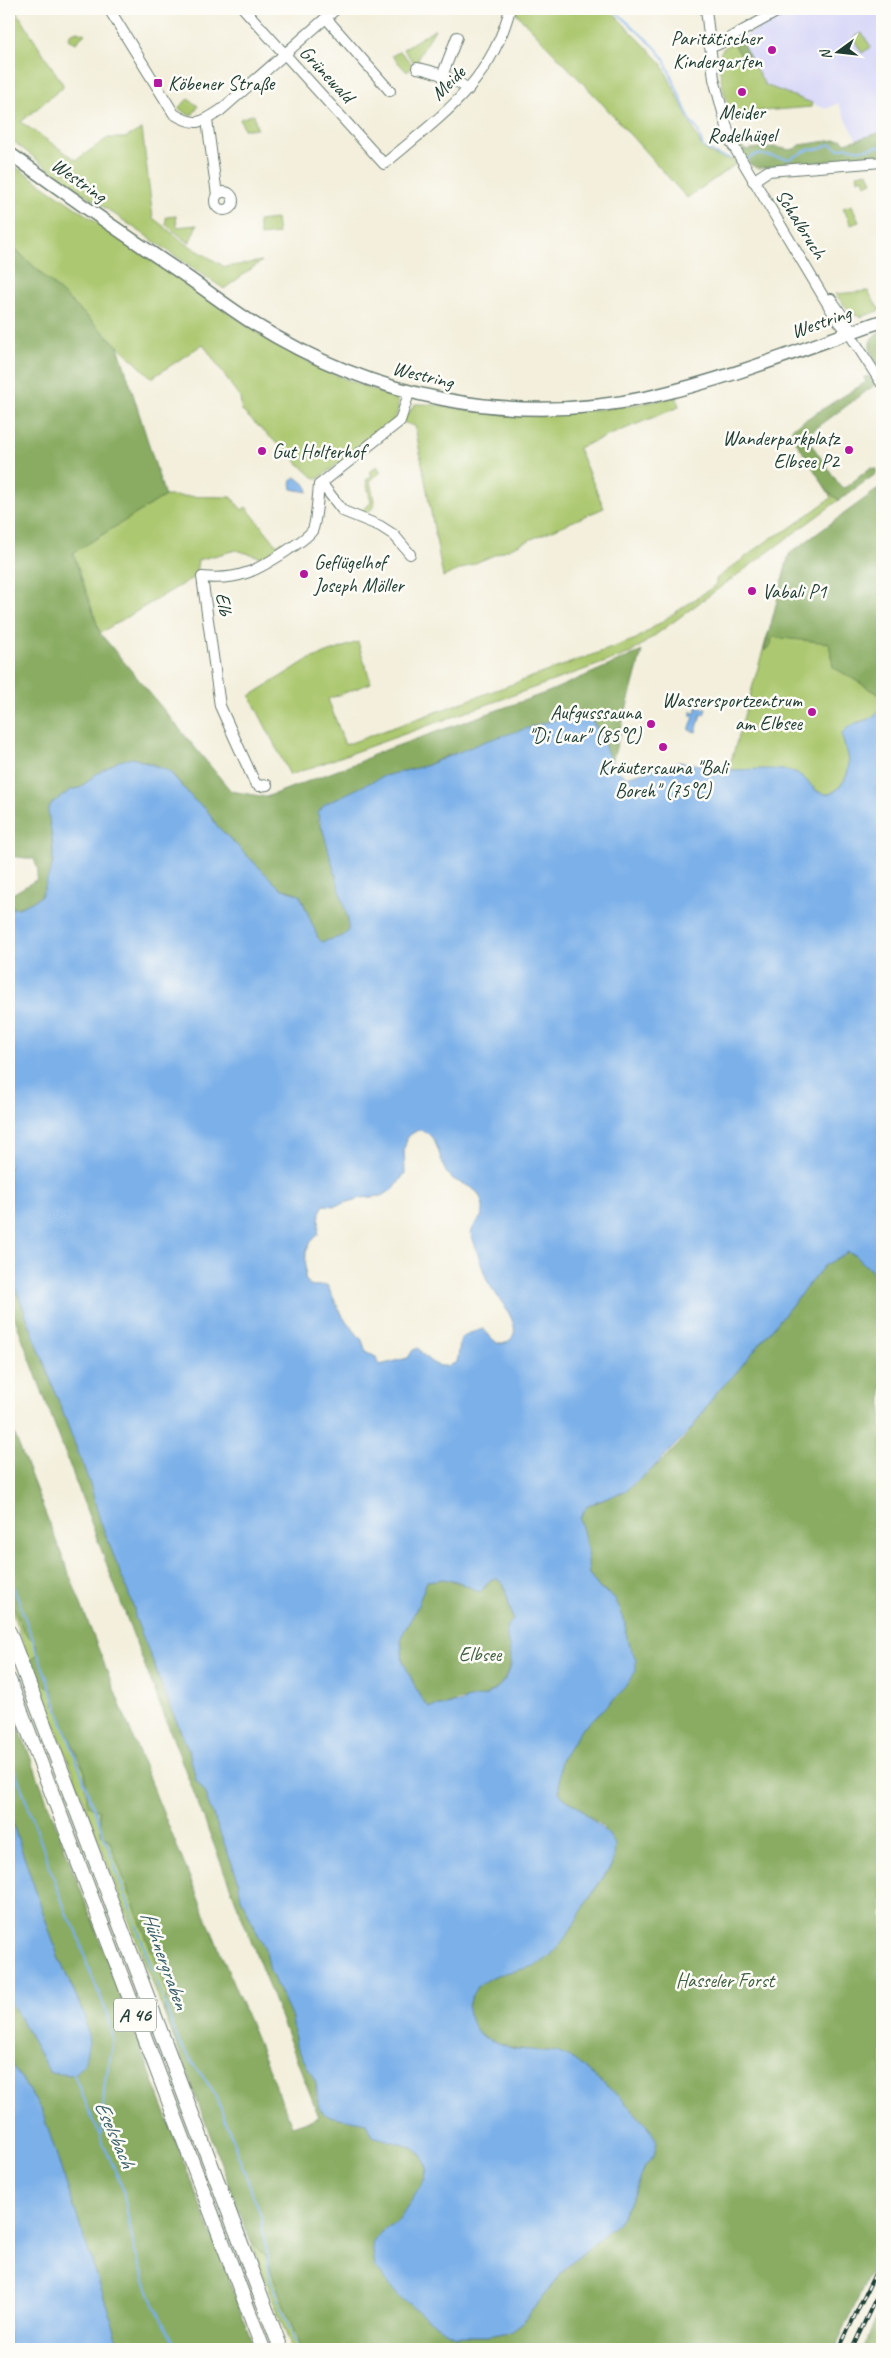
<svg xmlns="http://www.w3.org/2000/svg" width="891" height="2358" font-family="Caveat,sans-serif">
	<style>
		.built { fill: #d7d7f8 }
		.green { fill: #acc86f; stroke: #668252 }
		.forest { fill: #89ac62; stroke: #54744b }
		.water { fill: #7bb0e9; stroke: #4d768e; fill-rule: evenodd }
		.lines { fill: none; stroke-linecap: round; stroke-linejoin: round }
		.stream { stroke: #7bb0e9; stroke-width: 2 }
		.minor-casing { stroke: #697b6f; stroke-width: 12 }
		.major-casing { stroke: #697b6f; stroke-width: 15 }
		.highway-casing { stroke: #697b6f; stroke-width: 16 }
		.minor { stroke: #fff; stroke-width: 10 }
		.major { stroke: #fff; stroke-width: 12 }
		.highway { stroke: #fff; stroke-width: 14 }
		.rail-casing { stroke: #1f3d34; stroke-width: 4 }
		.rail { stroke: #fdfcf7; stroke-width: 2; stroke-dasharray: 5.5; stroke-linecap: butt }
		.poi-dot { fill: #b5179e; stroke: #fdfcf7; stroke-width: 2 }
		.labels { text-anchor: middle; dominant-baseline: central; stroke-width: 5; stroke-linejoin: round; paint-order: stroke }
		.shield { fill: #fdfcf7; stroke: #62766e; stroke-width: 1 }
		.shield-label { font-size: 19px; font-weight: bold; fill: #1f3d34 }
		.poi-label { font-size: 20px; fill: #1f3d34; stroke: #fdfcf7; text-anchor: end }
		.street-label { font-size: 20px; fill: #1f3d34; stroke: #fdfcf7 }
		.park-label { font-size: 20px; fill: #426043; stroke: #fdfcf7 }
		.water-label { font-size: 21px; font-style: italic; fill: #3b606a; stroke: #fdfcf7 }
	</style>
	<rect width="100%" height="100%" fill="#fdfcf7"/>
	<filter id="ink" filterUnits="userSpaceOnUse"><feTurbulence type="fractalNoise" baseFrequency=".02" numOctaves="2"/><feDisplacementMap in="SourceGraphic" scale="10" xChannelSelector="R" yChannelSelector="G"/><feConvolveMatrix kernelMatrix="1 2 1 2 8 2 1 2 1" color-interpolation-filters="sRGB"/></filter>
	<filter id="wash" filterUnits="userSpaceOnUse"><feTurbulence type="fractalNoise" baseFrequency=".0096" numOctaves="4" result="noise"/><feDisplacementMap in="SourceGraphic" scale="20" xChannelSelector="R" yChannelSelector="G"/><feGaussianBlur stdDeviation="1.12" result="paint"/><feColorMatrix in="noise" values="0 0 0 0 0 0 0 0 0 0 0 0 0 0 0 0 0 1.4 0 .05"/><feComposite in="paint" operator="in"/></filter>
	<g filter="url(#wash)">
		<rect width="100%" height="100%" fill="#f3efdc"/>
		<polygon class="built" points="792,9 882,9 882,132 857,140 838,103 826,109 765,85 740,39"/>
		<g class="green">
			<polygon points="9,9 15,9 64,86 21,122 76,160 108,138 125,138 142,129 153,218 185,243 225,267 262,261 224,289 54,173 9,138"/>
			<polygon points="512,9 609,9 661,62 702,147 713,155 733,160 736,164 687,198 598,99"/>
			<polygon points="435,29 418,58 420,61 416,65 403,49"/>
			<polygon points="77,31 85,34 76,43 69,40 70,34"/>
			<polygon points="862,33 871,47 862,53 853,38"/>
			<path d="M740,39L765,85L812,103L811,107L751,112L740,122L733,123C729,108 712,60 723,49C727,45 735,42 740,39Z"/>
			<polygon points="400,51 414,66 407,72 392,56"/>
			<polygon points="188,99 198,106 193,114 189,115 178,108"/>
			<polygon points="254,114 257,129 244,129 240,119"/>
			<path d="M9,162L263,336L323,370L396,399C402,409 395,418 389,426L318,479L313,477L242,411L240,398L203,344L152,378L9,243Z"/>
			<polygon points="868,172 872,182 865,185 863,178 858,180 857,174"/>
			<polygon points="852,205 859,222 851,225 843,208"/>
			<polygon points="176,216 177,227 197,225 189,243 166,225 166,217"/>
			<polygon points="276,219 278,234 260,236 258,221"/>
			<polygon points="868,291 878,308 882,307 882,310 861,317 852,314 835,294"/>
			<path d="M677,397L679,407L578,448L604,508L443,577L415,426L402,422L415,404C438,403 461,410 483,412C548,417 614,410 677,397Z"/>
			<polygon points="377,466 381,472 370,481 375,506 363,516 357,514 371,503 366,480 372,475 369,472"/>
			<polygon points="828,492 839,500 631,653 290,775 250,696 307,660 358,642 371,683 328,699 345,745 636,639 716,585 716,579 771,538 787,530 831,498"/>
			<polygon points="165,496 231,497 242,510 246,507 277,545 282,541 285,545 267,559 236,550 198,560 196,576 100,633 73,552"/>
			<path d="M768,633L838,643L832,654L833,667L882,696C882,724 868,715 852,725C848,727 844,734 842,737C852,753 852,775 838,788C833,792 830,795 824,794C815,792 806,778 795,773L733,770L729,768Z"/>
			<polygon points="9,1596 23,1630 36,1644 38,1653 30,1662 9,1604"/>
			<polygon points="38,1680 52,1689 55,1708 61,1714 78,1760 85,1771 85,1793 99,1811 101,1834 109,1840 167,1991 164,2013"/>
			<polygon points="250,2240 266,2258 301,2349 292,2349"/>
		</g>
		<g class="forest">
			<polygon points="740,39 752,62 744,60 733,43"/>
			<path d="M882,132V156L760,168C746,167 740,150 735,139L737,136L744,150C753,149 763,147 773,147C784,147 791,154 800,145L842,139L845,143Z"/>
			<path d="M9,243L118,346L165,496L73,553L100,633L231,791L266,797L362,761L377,753L548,692L642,651L613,759H610L596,725L580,712L444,757L425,766L384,776L318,820L329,846L348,919V931L343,936L322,942L318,938L302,899L295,892L280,888L217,826L207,810L195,801L174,776L153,764L133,758L119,761L96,774L80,788L71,790L49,818C55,854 59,907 9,908V896L36,880L38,870L34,859L9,856Z"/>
			<path d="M882,330V372C873,355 860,342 882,330Z"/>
			<polygon points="868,376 875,385 807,435 807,438 841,487 845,488 870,468 876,469 876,474 839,500 828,492 792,435 792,428 866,382 864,378"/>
			<polygon points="882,486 882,696 833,667 829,643 772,637 771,645 764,651 789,554"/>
			<path d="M847,1252L855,1255L882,1281V2247L835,2349H301L266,2258L250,2240L164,2013L167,1991L109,1840L101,1834L99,1811L88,1805C85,1794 88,1778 84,1769C73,1743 57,1717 52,1689L38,1680L30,1662L38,1653L36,1644L23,1630L9,1596V1420L148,1776L292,2126L319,2117L138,1648L9,1303V1270L90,1484L163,1691L190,1754L196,1779L203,1789L238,1879L241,1898L266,1951L270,1971L292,2018L296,2045L316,2083V2098L325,2114L367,2123L372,2136C388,2140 410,2142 422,2155C437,2171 409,2209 397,2222C393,2226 386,2229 381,2232L443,2330L455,2336H487L510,2332L521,2324L566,2268L618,2222L634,2195L645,2166L654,2155L557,2052C528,2049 472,2052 468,2011C468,2000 474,1988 483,1981C502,1966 531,1973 549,1956C566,1941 576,1919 588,1900C596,1888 605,1877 612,1865L604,1828L578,1807L564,1798L559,1792L560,1764L564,1755L581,1730L619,1695L636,1659L628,1644L624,1619L607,1592L600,1589L589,1574L580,1518L587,1506C625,1495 670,1459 693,1427C706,1409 716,1389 734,1375L824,1266Z"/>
			<path d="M442,1579C458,1581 469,1588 485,1588L491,1579H497L504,1584L513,1621L507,1626C510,1650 517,1673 494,1690C490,1692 485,1696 481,1697C477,1698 473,1697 469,1698C454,1702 445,1706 428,1707L420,1697L403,1661L401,1637L416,1610L427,1581Z"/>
			<polygon points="9,1701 255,2349 121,2349 42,2111 9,2060 9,1998 50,2073 84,2012 59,1959 9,1813"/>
			<polygon points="882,2306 882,2349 862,2349 881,2308"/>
		</g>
		<g class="water">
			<polygon points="296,477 307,486 308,492 292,489 291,481"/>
			<polygon points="697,707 706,709 704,715 701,714 696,732 689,730 694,717 691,716 691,711 695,714"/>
			<path d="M882,707V1281L855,1255L848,1252L824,1266L734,1375L716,1393L692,1428L651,1470L625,1491L587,1506L580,1518L587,1549L589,1574L600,1589L615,1598L624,1619L628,1644L636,1659V1671L619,1695L581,1730L564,1755L560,1764L559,1792L564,1798L578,1807L608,1834L615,1844L614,1860C608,1872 600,1881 593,1892C580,1913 568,1938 550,1956C527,1978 487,1964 471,1997C464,2011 472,2024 480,2036L515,2049L557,2052L573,2059L620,2097L650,2129L657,2142L654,2155L645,2166L634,2195L618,2222L566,2268L521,2324L510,2332L487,2336H455L443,2330L398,2296L375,2266L372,2244L381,2232L397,2222L425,2180L427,2168L423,2156L412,2147L372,2136L367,2123L334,2117L325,2114L319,2108L316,2083L296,2045L292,2018L270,1971L266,1951L241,1898L238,1879L203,1789L196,1780L190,1754L135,1617L134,1608L100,1520L90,1484L9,1270V908H19L32,902L41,896L44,889L53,863V845L49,818L48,810L52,803L71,790L80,788L96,774L119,761L133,758L169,771L195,801L207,810L217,826L280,888L300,895L318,938L322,942L343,936L348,931V919L318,813L325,804L384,776L425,766L486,741L580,712C607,725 601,762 626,777L678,762L729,768L733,770C753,770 779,766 798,774C809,779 814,794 826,794C837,795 846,780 848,770C852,753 841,744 842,733C857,717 869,727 882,707ZM418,1130C438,1131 438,1157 446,1172C455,1186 476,1183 481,1199C488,1218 476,1218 471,1233C476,1248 481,1265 487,1280C494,1295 526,1326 510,1340C497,1351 492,1336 483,1329C453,1338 463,1335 457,1362C440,1372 428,1362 418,1348L413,1350L408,1358L380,1365L376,1357L366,1352L362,1340L343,1317L327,1285L311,1286L305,1279L306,1252L310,1243L318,1235L320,1212L324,1205L334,1206L362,1198L381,1196L394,1189L405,1173L404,1149L408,1136ZM442,1579L457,1581L480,1592L491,1579H497L504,1584L513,1620L507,1626C505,1638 511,1649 511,1661C512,1676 496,1693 481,1697C477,1698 473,1697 469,1698C465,1699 463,1702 459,1703C449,1704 440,1707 429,1707L420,1697L403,1661L401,1637L416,1610L427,1581Z"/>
			<polygon points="9,1813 59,1959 84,2013 89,2042 84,2065 74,2075 50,2073 9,1998"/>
			<polygon points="9,2060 42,2111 121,2349 9,2349"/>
		</g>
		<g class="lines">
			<g class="stream">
				<polyline points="613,9 656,48 664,59 691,122 698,130 703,147 719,156 729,158"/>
				<polyline points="746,160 757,154 789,159 810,149 820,149 830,144 840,149 846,147 861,150 882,146"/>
				<polyline points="9,1574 179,2043 216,2095 261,2216 270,2279 298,2349"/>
				<polyline points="9,1753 67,1915 77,1931 88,1967 108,2015 114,2042 105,2081 101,2133"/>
				<polyline points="73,2073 123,2189 134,2249 155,2307 178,2349"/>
			</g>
		</g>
	</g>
	<g filter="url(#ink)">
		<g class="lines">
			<g class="minor-casing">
				<g id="minor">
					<path d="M109,9L174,114C195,127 202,123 221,110L336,9"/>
					<path d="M244,9L384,164C440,117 491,83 510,9"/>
					<polyline points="706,9 714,79 731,142 836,318 849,333 882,384"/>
					<polyline points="326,18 390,91"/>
					<polyline points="709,45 717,45 782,9"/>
					<path d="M417,68C430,70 460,80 468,90"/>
					<polyline points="442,76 457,37"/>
					<polyline points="207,120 217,195"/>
					<polyline points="753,181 768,171 882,162"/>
					<circle cx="224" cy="201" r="9"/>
					<polyline points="831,299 848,324 849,333"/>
					<polyline points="319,485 325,488 343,511 380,526 394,535 410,554"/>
					<path d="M267,785L259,786L255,783L220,706L202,577C239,581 258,570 288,550C296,544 306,539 312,531C316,526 318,494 319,485L400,421L409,393"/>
				</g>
			</g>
			<g class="major-casing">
				<path id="major" d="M9,153C63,192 119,231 174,268C201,286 226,306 253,323C372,398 512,427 649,397C729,379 805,348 882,321"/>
			</g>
			<g class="highway-casing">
				<g id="highway">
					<polyline points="9,1632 281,2349"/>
					<polyline points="9,1680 263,2349"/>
				</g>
			</g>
			<use href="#minor" class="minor"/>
			<use href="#major" class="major"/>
			<use href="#highway" class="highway"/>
			<g class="rail-casing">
				<g id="rail">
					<polyline points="839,2349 882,2259"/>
					<polyline points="852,2349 882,2285"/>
				</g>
			</g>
			<use href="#rail" class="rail"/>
		</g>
	</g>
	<g class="poi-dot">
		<circle cx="772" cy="50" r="5"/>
		<rect x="153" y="78" width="10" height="10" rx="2.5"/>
		<circle cx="742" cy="92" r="5"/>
		<circle cx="849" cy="450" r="5"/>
		<circle cx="262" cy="451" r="5"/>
		<circle cx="304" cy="574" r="5"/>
		<circle cx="752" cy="591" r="5"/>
		<circle cx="812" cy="712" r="5"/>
		<circle cx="651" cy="724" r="5"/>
		<circle cx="663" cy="747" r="5"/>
	</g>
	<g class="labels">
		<rect class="shield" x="114" y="1998.5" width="42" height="33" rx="4"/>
		<g class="shield-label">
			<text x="135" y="2015">A 46</text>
		</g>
		<g class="poi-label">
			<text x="762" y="38">Paritätischer<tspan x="762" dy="23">Kindergarten</tspan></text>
			<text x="168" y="83" text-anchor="start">Köbener Straße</text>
			<text x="742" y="112" text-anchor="middle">Meider<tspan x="742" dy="23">Rodelhügel</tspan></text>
			<text x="839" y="438">Wanderparkplatz<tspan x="839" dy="23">Elbsee P2</tspan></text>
			<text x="272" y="451" text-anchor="start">Gut Holterhof</text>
			<text x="314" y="562" text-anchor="start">Geflügelhof<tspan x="314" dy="23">Joseph Möller</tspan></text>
			<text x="762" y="591" text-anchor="start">Vabali P1</text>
			<text x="802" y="700">Wassersportzentrum<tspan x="802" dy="23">am Elbsee</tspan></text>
			<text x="641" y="712">Aufgusssauna<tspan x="641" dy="23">"Di Luar" (85°C)</tspan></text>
			<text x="663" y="767" text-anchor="middle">Kräutersauna "Bali<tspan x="663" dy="23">Boreh" (75°C)</tspan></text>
		</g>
		<g class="street-label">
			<text transform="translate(327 74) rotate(47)">Grünewald</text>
			<text transform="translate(448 83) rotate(-45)">Meide</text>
			<text transform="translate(79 180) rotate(35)">Westring</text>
			<text transform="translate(801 224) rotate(58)">Schalbruch</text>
			<text transform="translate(821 322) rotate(-19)">Westring</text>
			<text transform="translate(423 375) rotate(14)">Westring</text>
			<text transform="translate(224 604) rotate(82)">Elb</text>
		</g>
		<g class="park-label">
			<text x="480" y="1654">Elbsee</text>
			<text x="725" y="1980">Hasseler Forst</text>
		</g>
		<g class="water-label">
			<text transform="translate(165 1960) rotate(70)">Hühnergraben</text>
			<text transform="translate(115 2134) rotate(66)">Eselsbach</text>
		</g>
	</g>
	<rect width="891" height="2358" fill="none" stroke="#fdfcf7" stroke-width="30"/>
	<g transform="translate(838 52) rotate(255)" stroke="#fdfcf7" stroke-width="4" paint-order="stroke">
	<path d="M0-4L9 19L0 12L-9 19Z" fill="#1f3d34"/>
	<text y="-8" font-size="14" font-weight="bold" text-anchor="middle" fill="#1f3d34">N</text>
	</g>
</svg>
